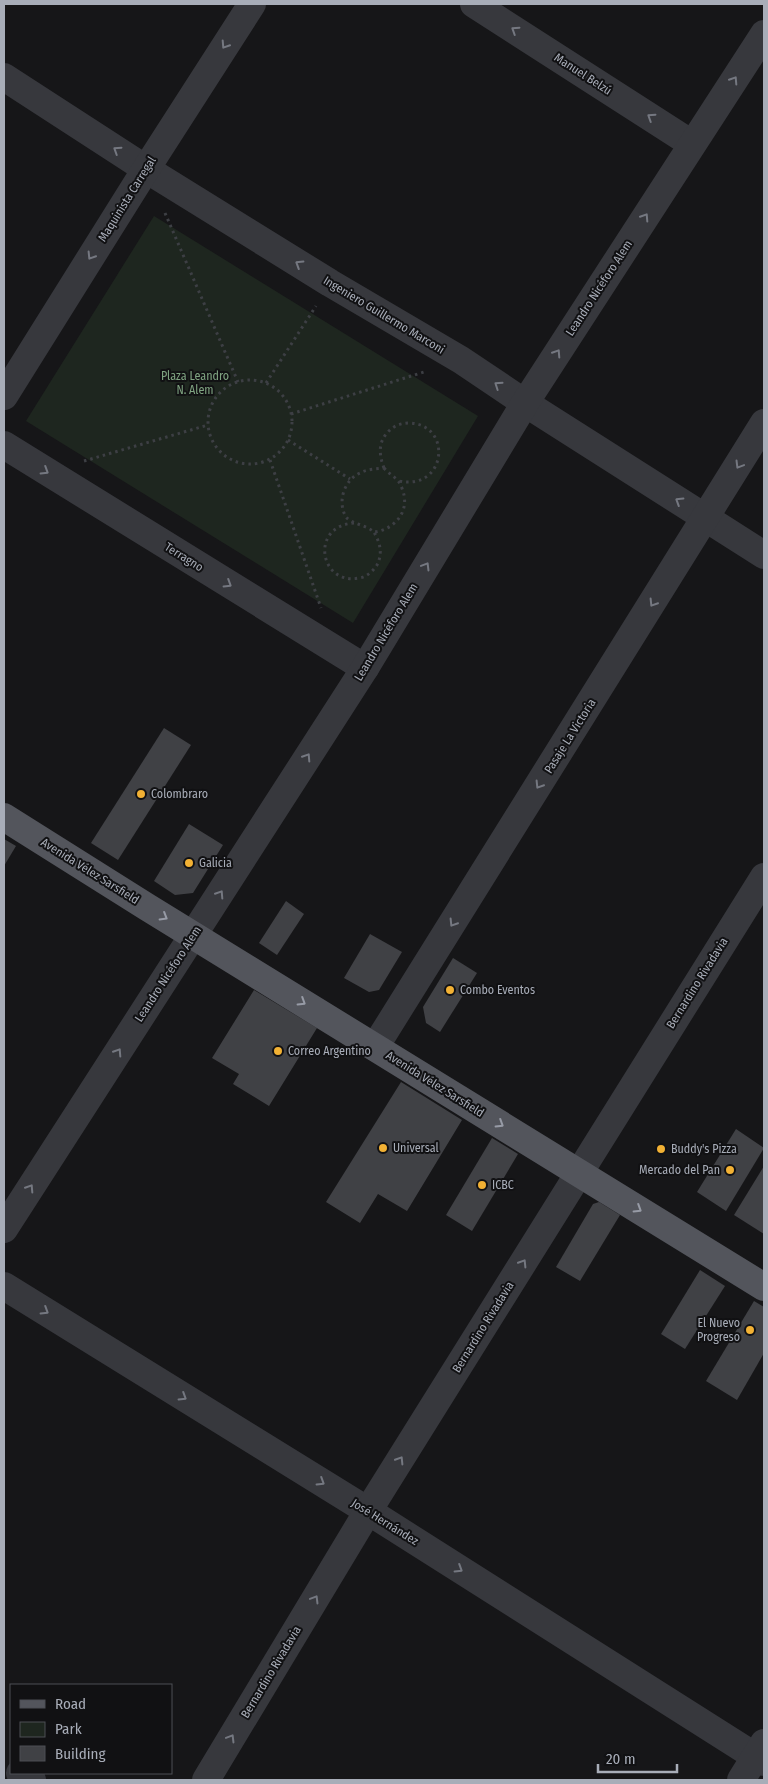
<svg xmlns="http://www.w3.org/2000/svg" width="768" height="1784" font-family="'Fira Sans Condensed',sans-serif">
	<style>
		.green { fill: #1e261f }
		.building { fill: #404145 }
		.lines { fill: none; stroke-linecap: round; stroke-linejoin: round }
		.path { stroke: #3d3f44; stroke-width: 3; stroke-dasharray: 2.5 4; stroke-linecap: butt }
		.minor { stroke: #37383d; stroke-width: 28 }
		.major { stroke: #53555c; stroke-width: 28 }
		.oneway { stroke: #757881 }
		.oneway2 { stroke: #979ba6 }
		.poi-dot { fill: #f2b134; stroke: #111113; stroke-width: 2 }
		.labels { text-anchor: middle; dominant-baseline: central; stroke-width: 4; stroke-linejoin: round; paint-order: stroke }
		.street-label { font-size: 12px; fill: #a8adb8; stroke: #111113 }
		.park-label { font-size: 12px; fill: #7fa381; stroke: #111113 }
		.poi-label { font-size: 12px; fill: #a8adb8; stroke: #111113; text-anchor: start }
	</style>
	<rect width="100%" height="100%" fill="#161618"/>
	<polygon class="green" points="154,216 478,416 353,623 26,421"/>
	<g class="building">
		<polygon points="164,728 191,745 118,860 91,843"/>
		<polygon points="189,824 223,845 193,893 175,895 154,881"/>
		<polygon points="4,839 16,846 4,866"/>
		<polygon points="286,901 304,914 277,955 259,943"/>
		<polygon points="370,934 402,952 379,990 369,992 344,978"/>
		<polygon points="453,958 477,973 440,1032 426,1023 423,1007"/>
		<polygon points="254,990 317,1028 269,1106 233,1084 239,1074 212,1058"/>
		<polygon points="401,1082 462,1120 407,1211 378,1194 360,1223 326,1202"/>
		<polygon points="736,1129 764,1148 726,1211 697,1192"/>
		<polygon points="492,1138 518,1154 472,1231 446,1215"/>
		<polygon points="764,1166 764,1234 734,1215"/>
		<polygon points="599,1202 620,1215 580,1281 556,1267 593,1204"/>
		<polygon points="700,1270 725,1286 685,1349 661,1334"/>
		<polygon points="754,1301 764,1307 764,1353 737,1400 706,1381"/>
	</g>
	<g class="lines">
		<g class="path">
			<polyline points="165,213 238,382"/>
			<circle cx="250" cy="422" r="42"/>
			<polyline points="266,383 316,306"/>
			<polyline points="291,414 427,371"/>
			<polyline points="288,440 350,479"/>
			<polyline points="270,460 321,608"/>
			<polyline points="84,461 208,425"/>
			<path d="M384,468C388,473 394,476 398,481C401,484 403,491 404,495C408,515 392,530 374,532C366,525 352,524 346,517C337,502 344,480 360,473C367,469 376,469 384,468Z"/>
			<path d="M384,468C379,455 378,442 388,432C393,426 401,423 409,423C453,424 447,491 399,481"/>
			<path d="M354,523C309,526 320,586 359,578C367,577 373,571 377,565C383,553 380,543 374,532"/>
		</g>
		<g class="minor">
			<polyline points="474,4 692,144"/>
			<polyline points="4,77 146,169 330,283 461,360 525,403 764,555"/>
			<polyline points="4,396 146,169 252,4"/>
			<polyline points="4,445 365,668"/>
			<polyline points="375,1047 764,423"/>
			<polyline points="4,1229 365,668 525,403 764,34"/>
			<polyline points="4,1286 368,1511 764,1762"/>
			<polyline points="20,1773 32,1780"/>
			<polyline points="206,1780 368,1511 764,877"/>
			<polyline points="741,1780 764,1743"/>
		</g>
		<polyline class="major" points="4,817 147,907 764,1287"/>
	</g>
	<defs><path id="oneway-chevron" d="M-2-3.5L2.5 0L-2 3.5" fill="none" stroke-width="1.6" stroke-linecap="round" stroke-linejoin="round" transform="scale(1.25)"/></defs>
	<g class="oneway">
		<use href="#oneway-chevron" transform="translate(515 30) rotate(-147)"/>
		<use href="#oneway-chevron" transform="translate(225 45) rotate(123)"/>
		<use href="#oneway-chevron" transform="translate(734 80) rotate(-57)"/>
		<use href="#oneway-chevron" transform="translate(651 117) rotate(-147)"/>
		<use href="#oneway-chevron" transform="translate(117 150) rotate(-147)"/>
		<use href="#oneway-chevron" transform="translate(645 217) rotate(-57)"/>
		<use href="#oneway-chevron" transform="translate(91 256) rotate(122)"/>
		<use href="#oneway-chevron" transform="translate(299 264) rotate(-148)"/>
		<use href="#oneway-chevron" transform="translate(557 353) rotate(-57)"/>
		<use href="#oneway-chevron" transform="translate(498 385) rotate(-146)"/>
		<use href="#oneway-chevron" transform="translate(739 465) rotate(121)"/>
		<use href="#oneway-chevron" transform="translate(45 471) rotate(32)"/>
		<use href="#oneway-chevron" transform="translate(679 501) rotate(-148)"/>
		<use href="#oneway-chevron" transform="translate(426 566) rotate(-59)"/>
		<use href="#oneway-chevron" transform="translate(228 584) rotate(32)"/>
		<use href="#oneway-chevron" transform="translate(653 603) rotate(122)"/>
		<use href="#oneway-chevron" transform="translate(307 757) rotate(-57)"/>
		<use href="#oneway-chevron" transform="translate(539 785) rotate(122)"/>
		<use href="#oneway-chevron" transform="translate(220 894) rotate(-57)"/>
		<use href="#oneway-chevron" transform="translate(453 923) rotate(122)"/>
		<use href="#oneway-chevron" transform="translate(118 1052) rotate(-57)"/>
		<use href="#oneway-chevron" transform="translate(30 1188) rotate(-57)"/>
		<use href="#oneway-chevron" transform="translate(523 1263) rotate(-58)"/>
		<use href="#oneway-chevron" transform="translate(45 1311) rotate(32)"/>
		<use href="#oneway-chevron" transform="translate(183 1397) rotate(32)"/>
		<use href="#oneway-chevron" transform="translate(400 1460) rotate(-58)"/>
		<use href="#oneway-chevron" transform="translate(321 1482) rotate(32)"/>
		<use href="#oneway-chevron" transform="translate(459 1569) rotate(32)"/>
		<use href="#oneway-chevron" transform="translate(315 1599) rotate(-59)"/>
		<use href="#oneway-chevron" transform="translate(231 1738) rotate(-59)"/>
	</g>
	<g class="oneway2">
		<use href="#oneway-chevron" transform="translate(164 917) rotate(31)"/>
		<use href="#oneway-chevron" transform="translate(302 1002) rotate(32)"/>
		<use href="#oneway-chevron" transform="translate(500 1124) rotate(32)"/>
		<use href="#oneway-chevron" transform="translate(638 1209) rotate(32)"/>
	</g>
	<g class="poi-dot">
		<circle cx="141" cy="794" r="5"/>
		<circle cx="189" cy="863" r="5"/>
		<circle cx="450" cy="990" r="5"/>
		<circle cx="278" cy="1051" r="5"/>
		<circle cx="383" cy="1148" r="5"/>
		<circle cx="661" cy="1149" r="5"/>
		<circle cx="730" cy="1170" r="5"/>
		<circle cx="482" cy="1185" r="5"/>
		<circle cx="750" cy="1330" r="5"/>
	</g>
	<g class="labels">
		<g class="street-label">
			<text transform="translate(583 74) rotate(33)">Manuel Belzú</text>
			<text transform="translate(127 199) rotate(-58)">Maquinista Carregal</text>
			<text transform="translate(599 288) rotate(-57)">Leandro Nicéforo Alem</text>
			<text transform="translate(384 315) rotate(31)">Ingeniero Guillermo Marconi</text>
			<text transform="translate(184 557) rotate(32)">Terragno</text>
			<text transform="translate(386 632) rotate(-59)">Leandro Nicéforo Alem</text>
			<text transform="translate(570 736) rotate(-58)">Pasaje La Victoria</text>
			<text transform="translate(90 871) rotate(32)">Avenida Vélez Sarsfield</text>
			<text transform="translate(168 974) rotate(-57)">Leandro Nicéforo Alem</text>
			<text transform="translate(697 983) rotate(-58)">Bernardino Rivadavia</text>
			<text transform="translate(435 1084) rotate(32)">Avenida Vélez Sarsfield</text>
			<text transform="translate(483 1327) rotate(-58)">Bernardino Rivadavia</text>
			<text transform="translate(385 1522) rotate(32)">José Hernández</text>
			<text transform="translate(271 1672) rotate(-59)">Bernardino Rivadavia</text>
		</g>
		<g class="park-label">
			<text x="195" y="376">Plaza Leandro<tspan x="195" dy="14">N. Alem</tspan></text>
		</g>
		<g class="poi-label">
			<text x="151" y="794">Colombraro</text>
			<text x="199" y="863">Galicia</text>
			<text x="460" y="990">Combo Eventos</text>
			<text x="288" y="1051">Correo Argentino</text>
			<text x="393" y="1148">Universal</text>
			<text x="671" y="1149">Buddy's Pizza</text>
			<text x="720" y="1170" text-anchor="end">Mercado del Pan</text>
			<text x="492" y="1185">ICBC</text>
			<text x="740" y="1323" text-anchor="end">El Nuevo<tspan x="740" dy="14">Progreso</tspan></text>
		</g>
	</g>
	<rect width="768" height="1784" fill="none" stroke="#a8adb8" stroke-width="10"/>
	<rect x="10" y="1684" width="162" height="90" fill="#111113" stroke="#4d4f55"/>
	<rect x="20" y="1700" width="25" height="8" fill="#53555c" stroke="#4d4f55"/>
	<text x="55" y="1709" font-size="15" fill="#a8adb8">Road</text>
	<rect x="20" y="1722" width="25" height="15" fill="#1e261f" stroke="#4d4f55"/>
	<text x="55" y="1734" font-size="15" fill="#a8adb8">Park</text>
	<rect x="20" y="1746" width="25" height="15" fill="#404145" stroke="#4d4f55"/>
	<text x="55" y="1759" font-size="15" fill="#a8adb8">Building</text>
	<path d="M598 1764v8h79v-8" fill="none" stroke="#a8adb8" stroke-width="2.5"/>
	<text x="606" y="1764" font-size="15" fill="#a8adb8" stroke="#111113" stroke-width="4" paint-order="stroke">20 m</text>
</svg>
